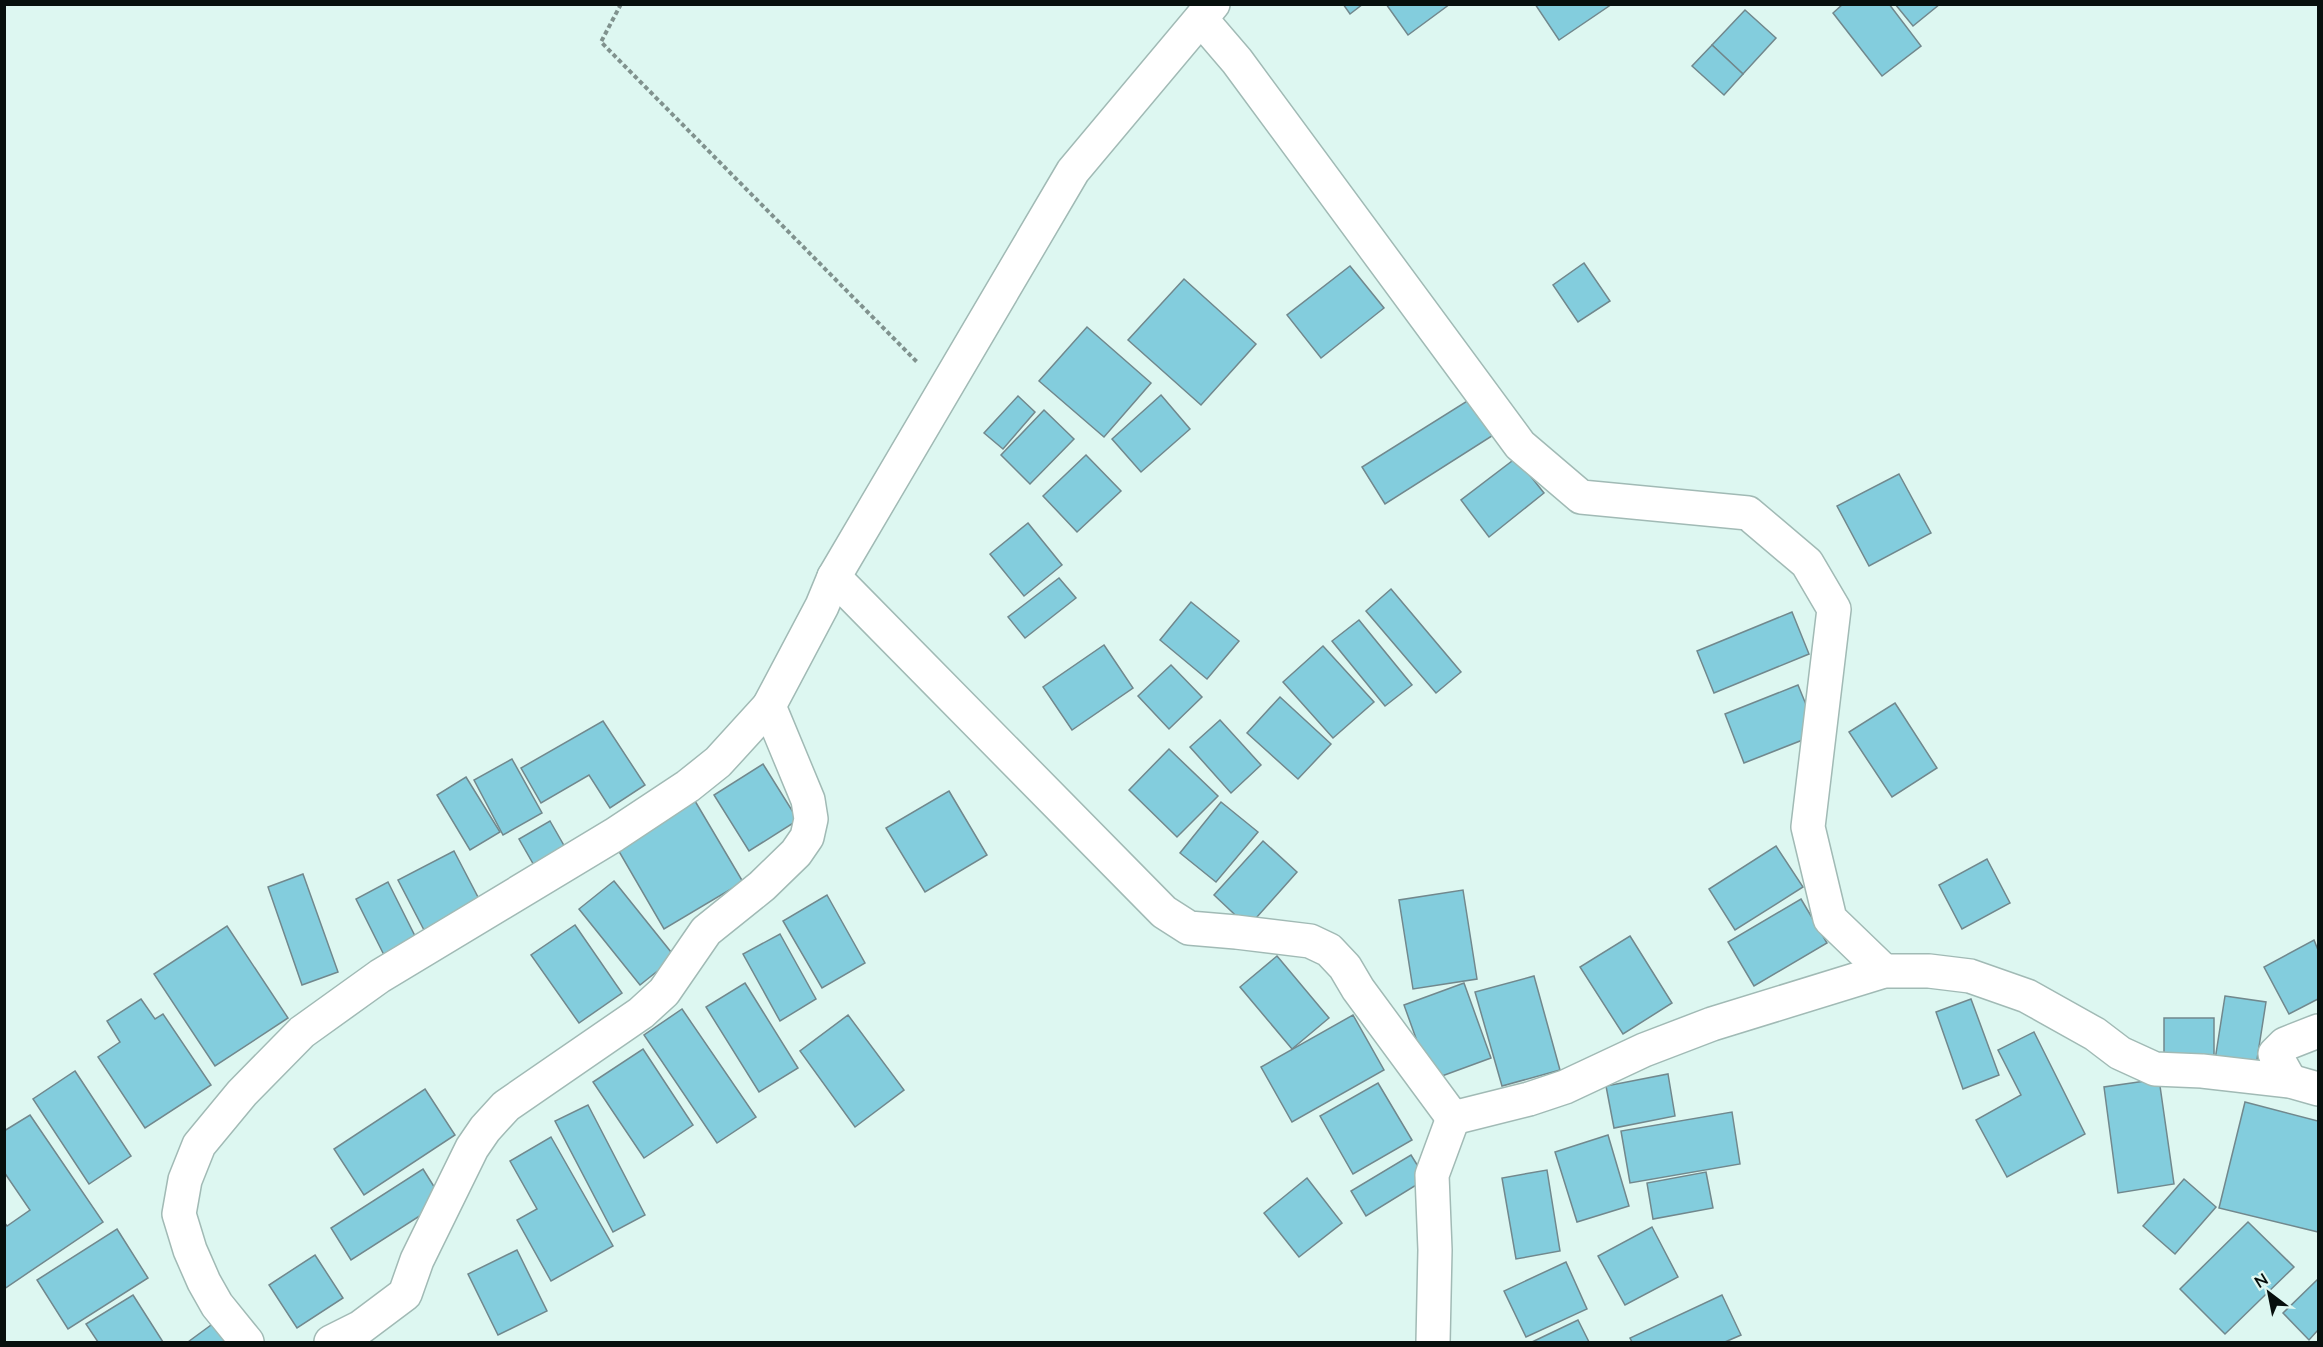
<svg xmlns="http://www.w3.org/2000/svg" width="2323" height="1347" font-family="Lato,sans-serif">
	<style>
		.building { fill: #83cddd; stroke: #71888d; stroke-width: 1.5 }
		.lines { fill: none; stroke-linecap: round; stroke-linejoin: round }
		.minor-casing { stroke: #a1bab5; stroke-width: 36 }
		.path { stroke: #80928e; stroke-width: 4; stroke-dasharray: 4.5 3; stroke-linecap: butt }
		.minor { stroke: #fff; stroke-width: 33 }
	</style>
	<rect width="100%" height="100%" fill="#ddf7f1"/>
	<g class="building">
		<polygon points="1343,4 1363,4 1350,14"/>
		<polygon points="1386,4 1450,4 1408,35"/>
		<polygon points="1535,4 1612,4 1559,40"/>
		<polygon points="1843,4 1889,4 1921,46 1882,76 1833,13"/>
		<polygon points="1895,4 1940,4 1913,26"/>
		<polygon points="1745,10 1776,38 1743,74 1712,45"/>
		<polygon points="1712,45 1743,74 1724,95 1692,66"/>
		<polygon points="1584,263 1610,301 1578,322 1553,285"/>
		<polygon points="1350,266 1384,308 1321,358 1287,315"/>
		<polygon points="1184,279 1256,344 1201,405 1128,340"/>
		<polygon points="1087,327 1151,383 1104,437 1039,381"/>
		<polygon points="1161,395 1190,429 1141,472 1112,439"/>
		<polygon points="1018,396 1035,412 1003,449 984,433"/>
		<polygon points="1472,398 1495,434 1385,504 1362,467"/>
		<polygon points="1044,410 1074,439 1030,484 1001,455"/>
		<polygon points="1086,455 1121,491 1077,532 1043,496"/>
		<polygon points="1516,458 1544,493 1489,537 1461,500"/>
		<polygon points="1899,474 1931,533 1869,566 1837,506"/>
		<polygon points="1028,523 1062,565 1024,596 990,554"/>
		<polygon points="1059,578 1076,598 1025,638 1008,617"/>
		<polygon points="1391,589 1461,672 1436,693 1366,611"/>
		<polygon points="1191,602 1239,641 1207,679 1160,640"/>
		<polygon points="1792,612 1809,654 1714,693 1697,651"/>
		<polygon points="1359,620 1412,685 1385,706 1332,641"/>
		<polygon points="1104,645 1133,688 1072,730 1043,687"/>
		<polygon points="1323,646 1374,702 1333,738 1283,682"/>
		<polygon points="1171,665 1202,697 1169,729 1138,696"/>
		<polygon points="1798,685 1818,734 1744,763 1725,714"/>
		<polygon points="1280,697 1331,744 1298,779 1247,733"/>
		<polygon points="1895,703 1937,768 1892,797 1849,732"/>
		<polygon points="1220,720 1261,765 1231,793 1190,747"/>
		<polygon points="603,721 645,785 610,808 589,775 541,803 521,768"/>
		<polygon points="1169,749 1218,796 1177,837 1129,790"/>
		<polygon points="512,759 542,813 503,835 474,780"/>
		<polygon points="763,764 798,820 749,851 714,795"/>
		<polygon points="466,777 500,832 470,850 437,795"/>
		<polygon points="949,791 987,855 925,892 886,828"/>
		<polygon points="695,801 743,882 664,929 617,848"/>
		<polygon points="1221,802 1258,832 1216,882 1180,853"/>
		<polygon points="550,821 566,849 535,867 519,839"/>
		<polygon points="1263,841 1297,872 1248,927 1214,895"/>
		<polygon points="1776,846 1803,887 1735,930 1709,889"/>
		<polygon points="454,851 480,901 424,930 398,880"/>
		<polygon points="1987,859 2010,903 1962,929 1939,885"/>
		<polygon points="303,874 338,972 302,985 268,887"/>
		<polygon points="614,881 675,957 640,985 579,909"/>
		<polygon points="388,882 418,942 386,959 356,899"/>
		<polygon points="1463,890 1477,979 1413,989 1399,900"/>
		<polygon points="827,895 865,963 822,988 783,921"/>
		<polygon points="1801,899 1827,943 1754,986 1728,942"/>
		<polygon points="575,925 622,993 579,1023 531,955"/>
		<polygon points="227,926 288,1018 215,1066 154,974"/>
		<polygon points="780,934 816,999 780,1021 743,954"/>
		<polygon points="1630,936 1672,1003 1623,1034 1580,967"/>
		<polygon points="2314,940 2318,950 2318,999 2289,1014 2264,967"/>
		<polygon points="1277,956 1329,1018 1292,1049 1240,987"/>
		<polygon points="1534,976 1560,1070 1502,1086 1475,992"/>
		<polygon points="745,983 798,1068 759,1092 706,1007"/>
		<polygon points="1464,983 1491,1058 1431,1080 1404,1005"/>
		<polygon points="2225,996 2266,1002 2256,1066 2215,1060"/>
		<polygon points="141,999 155,1019 163,1014 211,1085 145,1128 98,1057 120,1042 107,1021"/>
		<polygon points="1971,999 1999,1075 1963,1089 1936,1012"/>
		<polygon points="682,1009 756,1117 717,1143 644,1035"/>
		<polygon points="848,1015 904,1090 855,1127 800,1051"/>
		<polygon points="1353,1015 1384,1070 1292,1122 1261,1067"/>
		<rect x="2164" y="1018" width="50" height="48"/>
		<polygon points="2034,1032 2085,1134 2007,1177 1976,1120 2021,1095 1998,1050"/>
		<polygon points="643,1049 693,1125 644,1158 593,1082"/>
		<polygon points="75,1071 131,1156 89,1184 33,1099"/>
		<polygon points="1668,1074 1675,1116 1614,1128 1606,1086"/>
		<polygon points="2159,1079 2174,1184 2118,1193 2104,1087"/>
		<polygon points="1378,1083 1412,1140 1353,1174 1320,1116"/>
		<polygon points="425,1089 455,1135 364,1195 334,1149"/>
		<polygon points="2245,1102 2318,1121 2318,1232 2219,1208"/>
		<polygon points="588,1105 645,1215 613,1232 555,1121"/>
		<polygon points="1732,1112 1740,1164 1630,1183 1621,1131"/>
		<polygon points="30,1115 103,1222 4,1289 4,1222 7,1226 30,1210 4,1172 4,1131"/>
		<polygon points="1608,1135 1629,1206 1577,1222 1555,1152"/>
		<polygon points="551,1137 613,1246 551,1281 517,1220 537,1209 510,1161"/>
		<polygon points="1411,1155 1426,1179 1366,1216 1351,1191"/>
		<polygon points="423,1169 443,1201 351,1260 331,1228"/>
		<polygon points="1547,1170 1560,1251 1516,1259 1502,1178"/>
		<polygon points="1706,1172 1713,1208 1653,1219 1647,1183"/>
		<polygon points="1307,1178 1342,1223 1299,1257 1264,1213"/>
		<polygon points="2184,1179 2216,1207 2175,1254 2143,1226"/>
		<polygon points="2248,1222 2294,1267 2225,1334 2180,1289"/>
		<polygon points="1652,1227 1678,1277 1625,1305 1598,1256"/>
		<polygon points="117,1229 148,1278 68,1329 37,1280"/>
		<polygon points="517,1250 547,1311 498,1335 468,1274"/>
		<polygon points="315,1255 343,1298 297,1328 269,1285"/>
		<polygon points="1566,1262 1587,1309 1526,1337 1504,1291"/>
		<polygon points="2318,1279 2318,1330 2309,1340 2283,1313"/>
		<polygon points="133,1295 163,1342 98,1342 86,1324"/>
		<polygon points="1722,1295 1741,1335 1725,1342 1632,1342 1630,1338"/>
		<polygon points="222,1317 240,1342 188,1342"/>
		<polygon points="1578,1320 1589,1342 1532,1342"/>
	</g>
	<g class="lines">
		<g class="minor-casing">
			<g id="minor">
				<polyline points="1201,19 1237,61 1520,445 1581,497 1748,513 1807,563 1834,609 1808,827 1830,919 1884,971"/>
				<polyline points="834,577 1164,912 1189,928 1236,932 1310,941 1329,950 1345,967 1358,989 1453,1118"/>
				<polyline points="2290,1081 2275,1054 2285,1044 2318,1031"/>
				<polyline points="1453,1118 1529,1099 1565,1087 1644,1050 1712,1024 1884,971 1929,971 1970,976 2027,996 2095,1034 2120,1053 2155,1069 2202,1071 2290,1081 2318,1089"/>
				<polyline points="247,1342 217,1305 204,1282 190,1250 179,1214 185,1180 199,1145 242,1093 302,1032 380,976 614,835 688,786 718,762 769,706 822,606 834,577 1073,171 1213,4"/>
				<polyline points="331,1342 361,1327 405,1294 417,1260 472,1148 485,1129 506,1106 641,1013 664,992 706,931 762,886 796,853 807,837 811,819 808,800 769,706"/>
				<polyline points="1433,1342 1435,1250 1432,1175 1453,1118"/>
			</g>
		</g>
		<polyline class="path" points="621,4 601,42 917,362"/>
		<use href="#minor" class="minor"/>
	</g>
	<rect width="2323" height="1347" fill="none" stroke="#070f0d" stroke-width="12"/>
	<g transform="translate(2269 1293) rotate(328)" stroke="#ddf7f1" stroke-width="4.5" paint-order="stroke">
	<path d="M0-4.5L10 22L0 15L-10 22Z" fill="#070f0d"/>
	<text y="-9" font-size="16" font-weight="bold" text-anchor="middle" fill="#070f0d">N</text>
	</g>
</svg>
